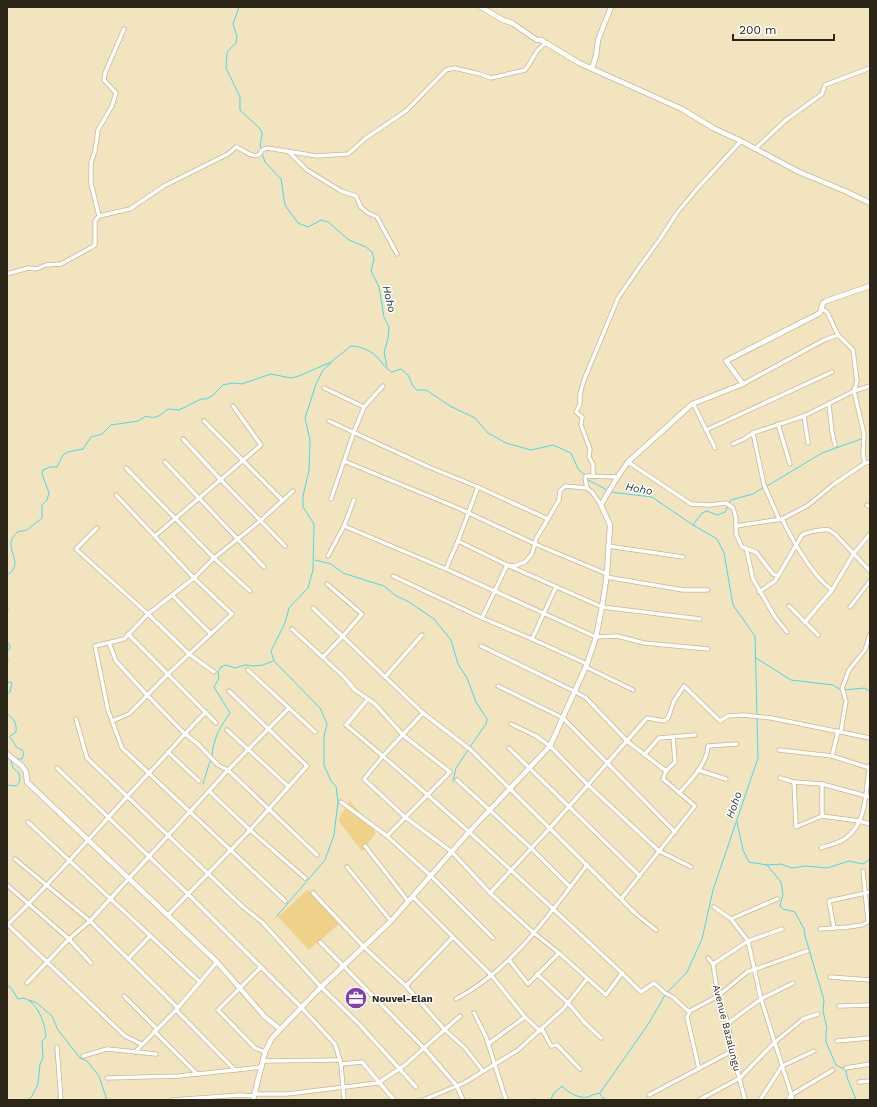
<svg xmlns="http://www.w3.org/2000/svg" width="877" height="1107" font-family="'Work Sans',sans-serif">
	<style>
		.green { fill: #f0d18a }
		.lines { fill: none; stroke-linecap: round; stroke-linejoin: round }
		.stream { stroke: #45d9e9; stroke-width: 1 }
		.street-casing { stroke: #c5b694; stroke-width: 5 }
		.secondary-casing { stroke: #c5b694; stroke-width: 6 }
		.street { stroke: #fff; stroke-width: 3.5 }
		.secondary { stroke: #fff; stroke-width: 4.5 }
		.labels { text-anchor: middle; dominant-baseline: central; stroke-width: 3; stroke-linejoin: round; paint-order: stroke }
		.poi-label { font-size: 10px; font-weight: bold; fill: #2c2619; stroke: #fff; text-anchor: start }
		.street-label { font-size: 10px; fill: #2c2619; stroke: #fff }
		.water-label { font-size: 11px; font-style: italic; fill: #213a3c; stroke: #fff }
	</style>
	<rect width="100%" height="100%" fill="#f3e4c0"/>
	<g class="green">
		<polygon points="350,801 376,833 362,851 338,820"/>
		<polygon points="307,890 310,891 339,924 309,950 278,917"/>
	</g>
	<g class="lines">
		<g class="stream">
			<path d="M239,7L233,24L237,37L236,43L227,52L226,68L240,97V110C244,115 262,128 262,133C262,140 259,143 261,150"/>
			<polyline points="262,153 265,162 281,179 285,205 298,223 308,227 321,220 328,222 349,240 366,247 372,252 374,259 371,271 379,287 384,317 389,327 388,339 384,352 387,367"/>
			<polyline points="586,478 588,480 607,490"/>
			<polyline points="767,486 822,453 861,439"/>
			<polyline points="610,492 652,497 693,525 717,539 724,553 733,605 755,636 757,715"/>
			<polyline points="729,503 731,500 753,494 764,487"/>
			<polyline points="693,525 702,513 707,511 717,515 725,512 728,506"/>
			<polyline points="315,560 331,564 343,573 384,586 395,595 409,602 434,619 451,640 458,664 467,678 476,702 487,719 486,724 470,747"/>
			<path d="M7,575C22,566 11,556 11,543C11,539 15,535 17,532L27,530L42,518V505L47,500L49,493L42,474L43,470L50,467H57L63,455L68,452L83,449L91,437L102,434L111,425L138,421L146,416C155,420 161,415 168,409L179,410L201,399H206L212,396L223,385L232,383L242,384L271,374L291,378L299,376L331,362L351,346C359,346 370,350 376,356C382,361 384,368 392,372L401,369L408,375L413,386L417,390H426L450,406L475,418L488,433L506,443L531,450L553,445L571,453L578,469L585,475"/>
			<polyline points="7,606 8,608 7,616"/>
			<polyline points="7,641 10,646 9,650 7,652"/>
			<polyline points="7,658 8,660 7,668"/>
			<polyline points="756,658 791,680 833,685 841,690"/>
			<polyline points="7,683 10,682 12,683 10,692 7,694"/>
			<polyline points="844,690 865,688 870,692"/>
			<path d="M7,714C14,719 17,723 16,732L10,736C10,739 15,743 16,747L22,750L24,753L22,759H16"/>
			<path d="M212,757C213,739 220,727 230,713L214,687L219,678L218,672L221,667L226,665L235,668L245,665L254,666L263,665L273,661"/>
			<polyline points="453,781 456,768 468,750"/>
			<polyline points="203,784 209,764 211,760"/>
			<path d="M7,785L16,786C21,782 20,778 19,773L13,768L11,762L12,761"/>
			<polyline points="737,822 743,850 749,862 767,865 781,864 792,868 806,866 827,868 849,861 863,864 870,859"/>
			<path d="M767,865L781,882L783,894L780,906L783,909L795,912L804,929L805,936L824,1000L823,1011L827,1028L826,1031V1042L836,1065L846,1070C846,1079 853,1090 856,1100"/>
			<polyline points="276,917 325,860 334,835 338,802 336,786 331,781 324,765 324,736 327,724 320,708 274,661 271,651 285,623 289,608 308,588 313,570 314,524 303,507 303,496 309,470 310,440 305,418 316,384 323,370 331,363"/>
			<path d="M7,985L11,988L18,999C34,993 46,1024 46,1037L42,1041L43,1058L40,1064L38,1084L32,1096L28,1100"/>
			<polyline points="667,993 687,972 702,939 713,890 758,758 757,718"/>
			<polyline points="29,1000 37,1003 52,1016 58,1030 80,1058 87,1061 99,1076 107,1100"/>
			<polyline points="600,1094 605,1100"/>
			<polyline points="531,1100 535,1099 539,1100"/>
			<path d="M551,1100L553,1094L562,1086C567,1092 579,1099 588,1097C592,1095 595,1094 600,1093L649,1023L665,995"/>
		</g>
		<g class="street-casing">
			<g id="street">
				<polyline points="755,149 786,120 822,94 825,85 870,68"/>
				<polyline points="289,152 307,170 341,191 356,196 361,207 368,213 377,217 397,254"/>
				<polyline points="99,216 91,183 91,163 95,151 98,130 112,106 116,93 104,80 105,73 124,29"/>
				<path d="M7,274L28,268L36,269L46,265L61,264L92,247L95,245V221L99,216L130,209L164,186L228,154L236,147C245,150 257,163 262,150L267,148L317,156L348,154L366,138L406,111L446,70L454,68L480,74L491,78L525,70C533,61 535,48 547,43"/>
				<polyline points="822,309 827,312 838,335 853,350 857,381 854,391 864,434 863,455 865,463"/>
				<polyline points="743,384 824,340 838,335"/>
				<polyline points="324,388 364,407"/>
				<polyline points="693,403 715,448"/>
				<polyline points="829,405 832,432 835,445"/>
				<polyline points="804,416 808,443"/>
				<polyline points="204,421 283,501"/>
				<polyline points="329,421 429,467 478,487 548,519"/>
				<polyline points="778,424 790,464"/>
				<polyline points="706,430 832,372"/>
				<polyline points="753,433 764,485 779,519"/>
				<polyline points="183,439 221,480 285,546"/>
				<polyline points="733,444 744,439 753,433 804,416 854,391 870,386"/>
				<polyline points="344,461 458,508 535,544 607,574"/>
				<polyline points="165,462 264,567"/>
				<path d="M628,462L691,504L709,505L726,503L733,508L736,518V534L742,547L756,552L773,574L778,576L802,535C807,532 823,529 829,530C831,531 833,533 835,534L870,571"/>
				<polyline points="126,468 214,558 250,591"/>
				<polyline points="593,476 593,464 589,457 590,449 581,425 582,417 576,412 580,404 580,394 584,380 618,298 638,269 660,239 677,213 696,190 741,141"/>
				<polyline points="331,499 354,432 364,407 383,386"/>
				<polyline points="601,505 592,492 587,488 585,478 586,476 617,477"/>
				<polyline points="867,505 870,507"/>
				<path d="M782,519C793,541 812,575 832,590"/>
				<polyline points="344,526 446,569 596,637 617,636 644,643 708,649"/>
				<polyline points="736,526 782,519 807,506 834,484 865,463 870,462"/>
				<polyline points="97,528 76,549 148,614 189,654 214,672"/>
				<polyline points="155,536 261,445 233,406"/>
				<polyline points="458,541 507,565 514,566 525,562 532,554 536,539 559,500 560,491 565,486 587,488"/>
				<polyline points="608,546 683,557"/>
				<polyline points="746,548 753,579 775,617 787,632"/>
				<polyline points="328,556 344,526 354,500"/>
				<polyline points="446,569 458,541 478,487"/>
				<polyline points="393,576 482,618 532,639 587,664"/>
				<polyline points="606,577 683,590 708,590"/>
				<polyline points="759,592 775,581 778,576"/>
				<polyline points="172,595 211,634"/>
				<polyline points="789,606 818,635"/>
				<polyline points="850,607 870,581"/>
				<polyline points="313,608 423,713 471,750 636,914 656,930"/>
				<polyline points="482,618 507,565 602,607 700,619"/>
				<polyline points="805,622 832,590 854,553 870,534"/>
				<polyline points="292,629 344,677 355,690 375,704 403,735 450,772 387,836"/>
				<polyline points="128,634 216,723"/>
				<polyline points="532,639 556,587"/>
				<polyline points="109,643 116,661 147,695 184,733 198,744 218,765 228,770 317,855"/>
				<polyline points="481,646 574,691 586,698 627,741 666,771"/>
				<polyline points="323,657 343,636 362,614 327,584"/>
				<polyline points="586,667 633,690"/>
				<polyline points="248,670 315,732"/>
				<polyline points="385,677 422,635"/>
				<polyline points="498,686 563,718 675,832"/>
				<path d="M368,699L346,725C441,804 531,888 622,973L641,992L654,983L665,993L673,997L687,1010L690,1011L718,996L747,972L807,951"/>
				<polyline points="423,713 383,756 364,779 405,817 452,852 490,893 534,933 559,953 606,995 622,973"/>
				<polyline points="76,719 87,758 243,907 262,922 321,987 359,1024 416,1087"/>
				<polyline points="112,721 129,714 168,674 232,614 194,578 116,495"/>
				<polyline points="511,724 536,736 550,746 588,785 659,851 691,867"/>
				<polyline points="227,730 288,786"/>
				<polyline points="841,731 846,701 842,688 843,686 849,670 865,650 870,634"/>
				<polyline points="509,748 640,876"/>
				<polyline points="779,750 832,756 870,768"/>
				<polyline points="168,752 199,781"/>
				<polyline points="644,755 659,738 695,735"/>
				<polyline points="832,756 838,731"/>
				<polyline points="57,768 188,894 301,1007 335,1044 341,1064 344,1100"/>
				<polyline points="698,770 726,779"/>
				<polyline points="780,778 794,782 822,784 870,797"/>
				<polyline points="457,780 531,848 570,887"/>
				<polyline points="794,782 796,827 822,816 859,821 870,824"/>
				<polyline points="209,791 250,830 305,878"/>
				<path d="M679,793C691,780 707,764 708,746L737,744"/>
				<polyline points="341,802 387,836 431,876 493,938"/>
				<polyline points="822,816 822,784"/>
				<polyline points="28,822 200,982"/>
				<polyline points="365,846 408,901"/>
				<path d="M821,848C829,845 841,843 847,837C868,822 865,788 870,765"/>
				<polyline points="15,859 90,921 178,1008"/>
				<polyline points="347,867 391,921"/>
				<polyline points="863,871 868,921"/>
				<polyline points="7,885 69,939 91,963"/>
				<polyline points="313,893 364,947 406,986 445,1030 465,1048 483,1071"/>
				<polyline points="490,893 550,828 647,718 664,721 668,718 674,701 684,686 720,721 728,716 743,715 771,718 870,738"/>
				<polyline points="413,897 492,976 525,1017 540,1031"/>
				<polyline points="621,899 695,806 663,779 666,771 675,762 673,737"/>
				<polyline points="285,901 122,748 108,710 95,646 124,639 148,614 194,578 214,558 260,521 293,491"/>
				<polyline points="714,907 731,919 748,941 761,999 793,1100"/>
				<polyline points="168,915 250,830 307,766 229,691"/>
				<polyline points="731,919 777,899"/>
				<polyline points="7,924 125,1036 141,1044"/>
				<path d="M7,925C57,878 101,824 148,774C168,754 185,732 206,712"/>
				<polyline points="834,928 829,901 870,892"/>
				<polyline points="820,929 848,927 862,925 870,921"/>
				<polyline points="320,942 424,1048 457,1086 463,1100"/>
				<polyline points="708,958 713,964 718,996 728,1023 732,1051 745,1100"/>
				<polyline points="128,959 150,936"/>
				<polyline points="509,960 528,984 559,953"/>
				<polyline points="713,964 748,941 782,929"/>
				<polyline points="261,967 218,1010 255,1048 265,1052"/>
				<polyline points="537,974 568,1003 585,1023 601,1038"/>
				<polyline points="830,977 870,980"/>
				<polyline points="27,983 69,939 90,921 228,770 289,708"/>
				<polyline points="406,986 453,937"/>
				<polyline points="124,996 157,1029"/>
				<path d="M456,999C512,969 549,915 587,865"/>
				<polyline points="839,1006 870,1005"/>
				<polyline points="176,1010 235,1070"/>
				<polyline points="690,1011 687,1017 699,1069"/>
				<polyline points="474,1013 486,1037 506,1100"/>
				<polyline points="728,1023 761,999 793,983"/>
				<polyline points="542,1029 551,1046 557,1045 580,1069"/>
				<polyline points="154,1031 197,1074"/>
				<polyline points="837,1041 870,1038"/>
				<polyline points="488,1044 525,1017"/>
				<polyline points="57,1047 61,1100"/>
				<polyline points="135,1052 176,1010 217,962"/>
				<polyline points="83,1056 107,1049 156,1054"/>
				<polyline points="263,1061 340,1060"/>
				<polyline points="341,1064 362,1062 394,1100"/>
				<polyline points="846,1068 870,1064"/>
				<polyline points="107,1078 179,1076 262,1067"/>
				<polyline points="859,1082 870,1081"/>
				<polyline points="255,1094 287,1094 378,1083 405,1065 460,1016"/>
				<polyline points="649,1095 732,1051"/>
				<polyline points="172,1100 240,1095 254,1096"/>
				<polyline points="423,1100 464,1083 518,1050 563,1009 587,979"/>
				<polyline points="699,1100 740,1078 775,1042 803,1019 818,1014"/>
				<polyline points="760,1100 782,1066 814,1051"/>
				<polyline points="788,1100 791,1095 833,1070"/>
			</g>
		</g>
		<g class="secondary-casing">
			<g id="secondary">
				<polyline points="481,7 503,20 512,23 537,40 541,40 579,63 682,109 713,128 741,141 799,172 845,191 870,203"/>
				<polyline points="592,68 596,56 598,40 611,7"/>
				<polyline points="7,754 22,766 26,772 27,782 217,962 265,1017 280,1029"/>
				<path d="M253,1100L265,1052L272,1038L321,987L391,921L469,832L550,746L587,664L596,637L602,607L607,574L610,525L601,505C609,490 618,476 628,462L692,404L743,384L726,361L820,313L823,303L826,301L870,286"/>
			</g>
		</g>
		<use href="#street" class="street"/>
		<use href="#secondary" class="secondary"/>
	</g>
	<defs>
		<g id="office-disc" transform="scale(1.15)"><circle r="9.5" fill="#853cae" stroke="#fff"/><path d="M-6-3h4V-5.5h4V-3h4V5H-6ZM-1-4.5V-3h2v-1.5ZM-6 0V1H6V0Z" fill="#fff"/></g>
	</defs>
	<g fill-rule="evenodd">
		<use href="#office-disc" x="356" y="998"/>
	</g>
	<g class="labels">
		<g class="poi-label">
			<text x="372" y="998">Nouvel-Elan</text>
		</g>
		<g class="street-label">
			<text transform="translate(727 1028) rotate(76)">Avenue Bazalungu</text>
		</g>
		<g class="water-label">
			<text transform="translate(389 299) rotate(77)">Hoho</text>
			<text transform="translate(639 489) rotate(10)">Hoho</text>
			<text transform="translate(734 805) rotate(-71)">Hoho</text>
		</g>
	</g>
	<rect width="877" height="1107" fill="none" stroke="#2c2619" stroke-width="16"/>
	<path d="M733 34v6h101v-6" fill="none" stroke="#2c2619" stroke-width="2"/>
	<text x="739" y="34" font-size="12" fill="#2c2619" stroke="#ffffff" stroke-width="3" paint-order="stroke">200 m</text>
</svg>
